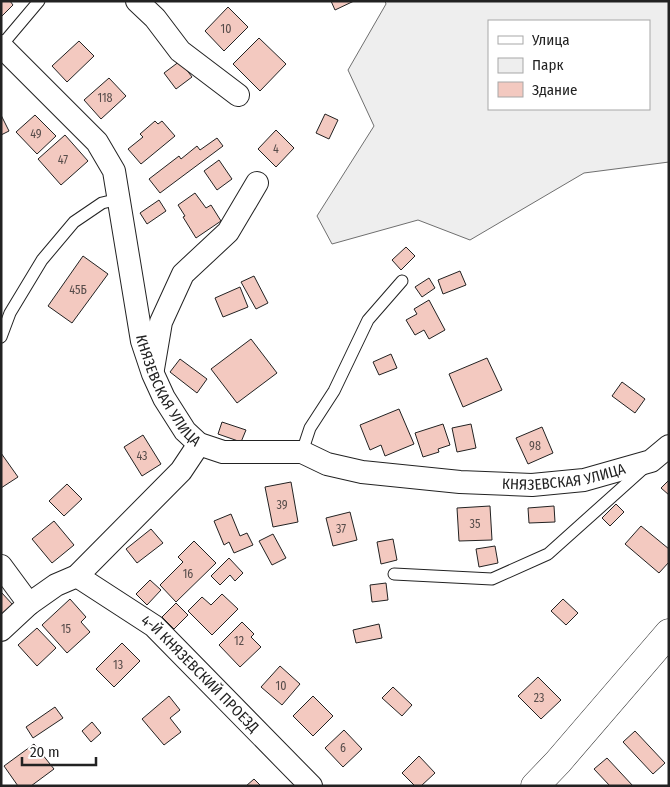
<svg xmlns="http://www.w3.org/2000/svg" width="670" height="787" font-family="'Fira Sans Condensed',sans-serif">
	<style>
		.green { fill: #eee; stroke: #6f6f6f; fill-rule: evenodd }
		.building { fill: #f3c9c0; stroke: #222 }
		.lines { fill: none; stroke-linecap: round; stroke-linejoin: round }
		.lane-casing { stroke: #222; stroke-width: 13 }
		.street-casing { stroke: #222; stroke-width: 24 }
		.secondary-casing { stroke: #222; stroke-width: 29 }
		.lane { stroke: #fff; stroke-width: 11 }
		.street { stroke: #fff; stroke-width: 22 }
		.secondary { stroke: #fff; stroke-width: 28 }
		.labels { text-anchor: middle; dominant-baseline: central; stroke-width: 4; stroke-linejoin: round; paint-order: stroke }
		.number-label { font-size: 12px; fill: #564c4a }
		.street-label { font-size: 15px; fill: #222; stroke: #fff }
	</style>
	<rect width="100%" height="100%" fill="#fff"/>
	<path class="green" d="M385,1H669V162L584,173L470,240L418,220L332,244L317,216L374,126L348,70L386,4ZM489,21H649V109H489Z"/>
	<g class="building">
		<polygon points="1,1 10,1 13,5 1,17"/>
		<polygon points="331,1 354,1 335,10"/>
		<polygon points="228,7 248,27 224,51 205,31"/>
		<polygon points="259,38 286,64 260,91 233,64"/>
		<polygon points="79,41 94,56 67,82 52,66"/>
		<polygon points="180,61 192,77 176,89 164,73"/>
		<polygon points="109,78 126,96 101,119 84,100"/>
		<polygon points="325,114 338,120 329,139 316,133"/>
		<polygon points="1,115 9,131 1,135"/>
		<polygon points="35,115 56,136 37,154 16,132"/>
		<polygon points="155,121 158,124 162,121 175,136 141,164 128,149 143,137 140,134"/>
		<polygon points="276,130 294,148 276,167 258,149"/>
		<polygon points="65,135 88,161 61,185 38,159"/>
		<polygon points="217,138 223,146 160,193 149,179 179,156 181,159 197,146 200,150"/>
		<polygon points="219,160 232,179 217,190 204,171"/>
		<polygon points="195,193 206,208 211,205 221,221 196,238 183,217 185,216 178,205"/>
		<polygon points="159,200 166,211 147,224 140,213"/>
		<polygon points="406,247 415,256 401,270 392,260"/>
		<polygon points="83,256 108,274 72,323 48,306"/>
		<polygon points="460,271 466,285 443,294 438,280"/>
		<polygon points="254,276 268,303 256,309 241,282"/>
		<polygon points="429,278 435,288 422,297 415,287"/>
		<polygon points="240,287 248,307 223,317 215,298"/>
		<polygon points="429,300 445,330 429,339 424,330 415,335 406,320 417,314 414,309"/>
		<polygon points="251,339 277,373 237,403 211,369"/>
		<polygon points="391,354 397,368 379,375 373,362"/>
		<polygon points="487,358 502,390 463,407 449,374"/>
		<polygon points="180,359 207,379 197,393 170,372"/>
		<polygon points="622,382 645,399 635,413 612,396"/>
		<polygon points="399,409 414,444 385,456 381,445 370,450 360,425"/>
		<polygon points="222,422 246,430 241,442 218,434"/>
		<polygon points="443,424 450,445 438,449 439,452 423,457 415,433"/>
		<polygon points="471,424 476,448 457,452 452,428"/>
		<polygon points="542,427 553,453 528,464 516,438"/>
		<polygon points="143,435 161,464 142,476 124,447"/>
		<polygon points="1,453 18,477 1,488"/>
		<polygon points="669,480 669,495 661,488"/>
		<polygon points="291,482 298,522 273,527 265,487"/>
		<polygon points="67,484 82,499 64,516 49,501"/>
		<polygon points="616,504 624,512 610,526 602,518"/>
		<polygon points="490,506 492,540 459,541 457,508"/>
		<polygon points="554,506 555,522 529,523 528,508"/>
		<polygon points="350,512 357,540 333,546 326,518"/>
		<polygon points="231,514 240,536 247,533 253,545 234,553 229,542 224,545 214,521"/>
		<polygon points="54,521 74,545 52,563 32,539"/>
		<polygon points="641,526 669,549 669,562 659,573 625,544"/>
		<polygon points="151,529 163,543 137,563 126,549"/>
		<polygon points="273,534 286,558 272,565 259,541"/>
		<polygon points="393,539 397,560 381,564 377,542"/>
		<polygon points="194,541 216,563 176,602 160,585 183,562 178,557"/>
		<polygon points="495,546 498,563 479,567 476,549"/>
		<polygon points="229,558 243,573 235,581 230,575 220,585 211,576"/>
		<polygon points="150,580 161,590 147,605 136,594"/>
		<polygon points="386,583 388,600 372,602 370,585"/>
		<polygon points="1,592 14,606 1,618"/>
		<polygon points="222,594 238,609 212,635 188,611 202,597 211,605"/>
		<polygon points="70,599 86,617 81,622 90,632 67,653 42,625"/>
		<polygon points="563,599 578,613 566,625 551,611"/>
		<polygon points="176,603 188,615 174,629 162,617"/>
		<polygon points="242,622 254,634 251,637 261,647 240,667 219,645"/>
		<polygon points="379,624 382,638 356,643 353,630"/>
		<polygon points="37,628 56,648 37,666 18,645"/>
		<polygon points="122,643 140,661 114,687 96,669"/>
		<polygon points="280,666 300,684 282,705 261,687"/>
		<polygon points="538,677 561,700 541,719 518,696"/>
		<polygon points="393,687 412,705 402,716 382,698"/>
		<polygon points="169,696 180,710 170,718 181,732 164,745 142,719"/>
		<polygon points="313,696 333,716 313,736 293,716"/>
		<polygon points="55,707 63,718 33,738 26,727"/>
		<polygon points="92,722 101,733 91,742 82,731"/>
		<polygon points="344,730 362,749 343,767 325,748"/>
		<polygon points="635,731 665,763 653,774 623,742"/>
		<polygon points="34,744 54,769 31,786 18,786 4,766"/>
		<polygon points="419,756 435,773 421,786 415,786 402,773"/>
		<polygon points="607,758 633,786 610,786 594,769"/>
		<polygon points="254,779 261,786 246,786"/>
	</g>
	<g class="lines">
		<g class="lane-casing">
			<g id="lane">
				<polyline points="1,46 39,1"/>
				<polyline points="1,337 10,313 42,260 74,222 102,203 119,199"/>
				<polyline points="302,452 310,428 334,391 368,320 402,281"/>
				<polyline points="394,574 492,579 548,554 644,468"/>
			</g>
		</g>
		<g class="street-casing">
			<g id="street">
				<polyline points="137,1 155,18 180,51 238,95"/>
				<path id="s1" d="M1,46L97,142L114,171L142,341L153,374L164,398L185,431L199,444L223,452H302L327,464L362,472L460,482L532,485L584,480L651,461L669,446"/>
				<polyline points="153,369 161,322 183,274 228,232 257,183"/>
				<polyline points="1,566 29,604"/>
				<path id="s2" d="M77,576L154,626L311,786"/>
				<polyline points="1,630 29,604 56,585 77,576 181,471 199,444"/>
			</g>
		</g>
		<g class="secondary-casing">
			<polyline id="secondary" points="535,786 558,762 669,633"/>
		</g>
		<use href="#lane" class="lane"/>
		<use href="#street" class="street"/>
		<use href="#secondary" class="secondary"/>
	</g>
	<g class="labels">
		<g class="number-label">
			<text x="226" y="29">10</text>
			<text x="105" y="98">118</text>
			<text x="36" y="134">49</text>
			<text x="276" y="149">4</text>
			<text x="63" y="160">47</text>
			<text x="78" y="290">45Б</text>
			<text x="535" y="446">98</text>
			<text x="142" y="456">43</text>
			<text x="282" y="505">39</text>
			<text x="475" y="524">35</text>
			<text x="341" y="529">37</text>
			<text x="188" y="574">16</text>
			<text x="66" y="629">15</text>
			<text x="239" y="641">12</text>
			<text x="118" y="665">13</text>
			<text x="281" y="686">10</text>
			<text x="539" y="698">23</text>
			<text x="343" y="748">6</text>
		</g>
		<g class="street-label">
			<text stroke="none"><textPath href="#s1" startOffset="398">КНЯЗЕВСКАЯ УЛИЦА</textPath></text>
			<text stroke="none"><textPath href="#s1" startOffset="832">КНЯЗЕВСКАЯ УЛИЦА</textPath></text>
			<text stroke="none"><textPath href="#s2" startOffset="158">4-Й КНЯЗЕВСКИЙ ПРОЕЗД</textPath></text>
		</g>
	</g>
	<rect width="670" height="787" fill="none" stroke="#222222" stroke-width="5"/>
	<rect x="488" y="20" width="162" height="90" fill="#ffffff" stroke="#a7a7a7"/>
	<rect x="498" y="36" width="25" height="8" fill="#ffffff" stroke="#a7a7a7"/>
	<text x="532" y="45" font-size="15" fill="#222222">Улица</text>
	<rect x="498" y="58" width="25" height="15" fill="#eeeeee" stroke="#a7a7a7"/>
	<text x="532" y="70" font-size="15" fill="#222222">Парк</text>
	<rect x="498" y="82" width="25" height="15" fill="#f3c9c0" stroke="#a7a7a7"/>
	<text x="532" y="95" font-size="15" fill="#222222">Здание</text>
	<path d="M22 757v8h74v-8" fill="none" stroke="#222222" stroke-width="2.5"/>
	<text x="30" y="757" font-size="15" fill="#222222" stroke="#ffffff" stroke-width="4" paint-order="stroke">20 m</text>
</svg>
